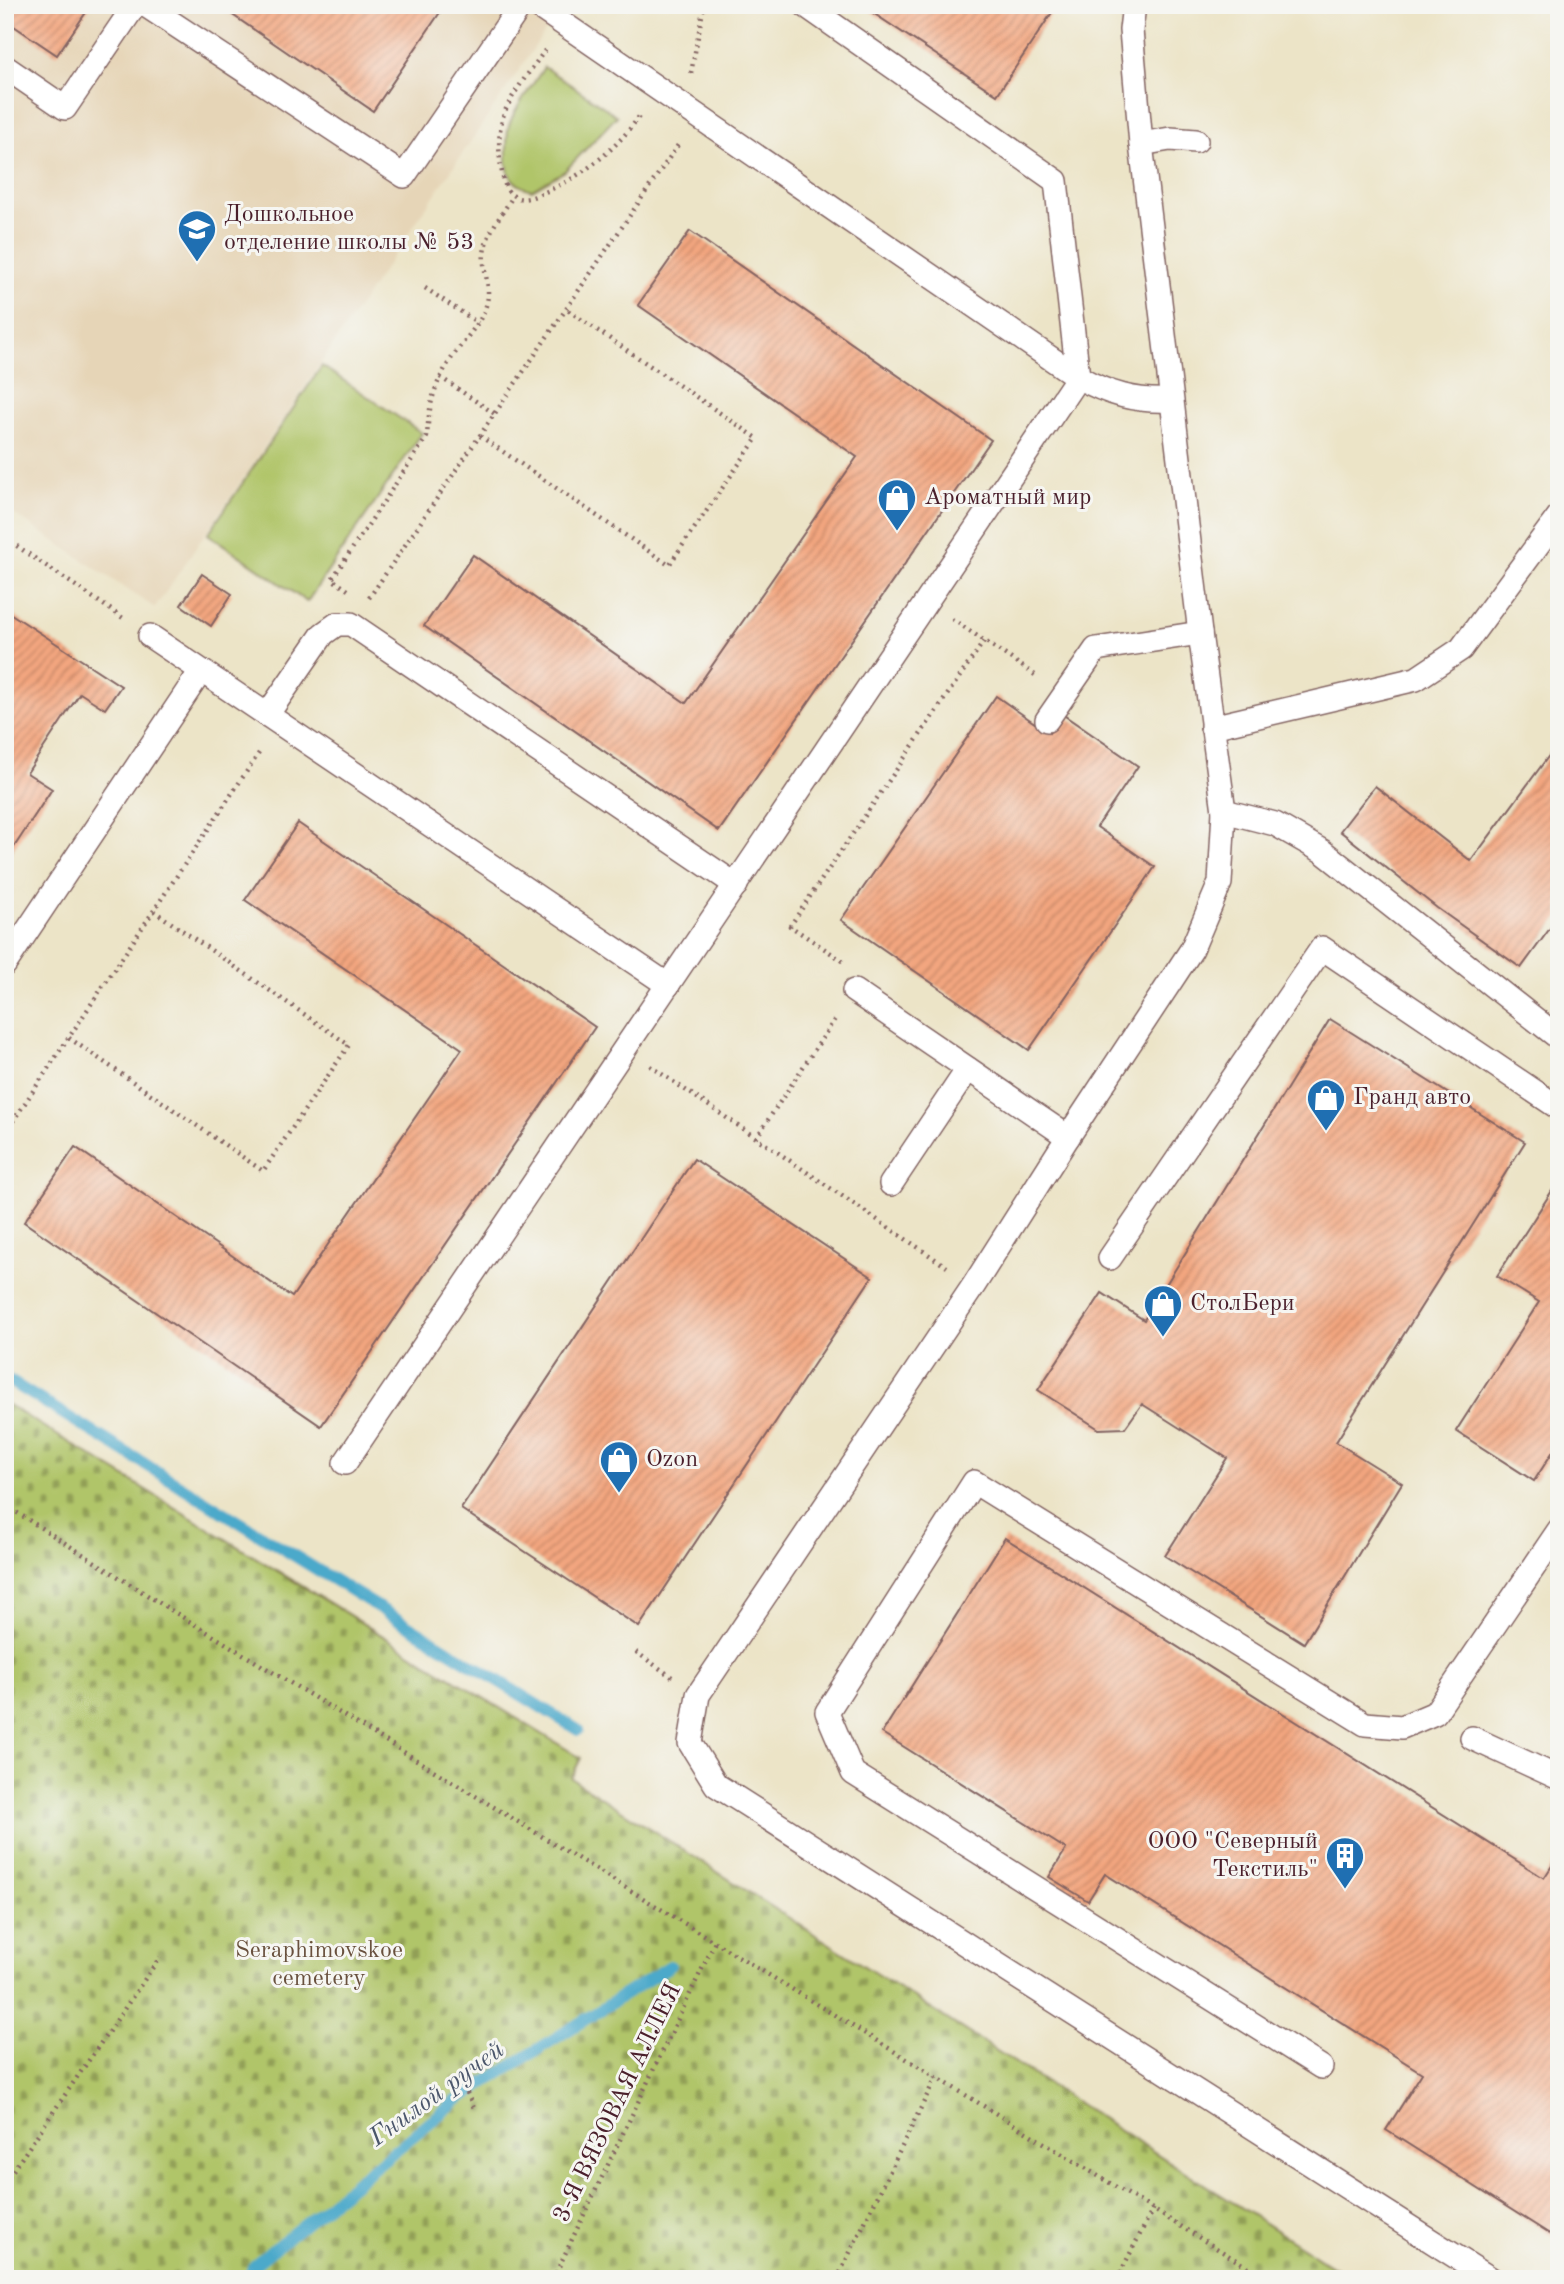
<svg xmlns="http://www.w3.org/2000/svg" width="1564" height="2284" font-family="'Old Standard TT',serif">
	<style>
		.built { fill: #e6d5b7 }
		.green { fill: #b0c569; stroke: #7d724a; stroke-width: 2 }
		.cemetery { fill: url(#cemetery-stones); stroke: #7d724a; stroke-width: 2 }
		.lines { fill: none; stroke-linecap: round; stroke-linejoin: round }
		.stream { stroke: #4ca9ca; stroke-width: 12 }
		.building { fill: url(#building-hatch) }
		.service-casing { stroke: #836462; stroke-width: 26 }
		.path { stroke: #836462; stroke-width: 4.5; stroke-dasharray: 2 5; stroke-linecap: butt }
		.service { stroke: #fff; stroke-width: 23 }
		.labels { text-anchor: middle; dominant-baseline: central; stroke-width: 6; stroke-linejoin: round; paint-order: stroke }
		.poi-label { font-size: 24px; fill: #4a1f2b; stroke: #f6f6f2; text-anchor: start }
		.park-label { font-size: 24px; fill: #69513e; stroke: #f6f6f2 }
		.street-label { font-size: 24px; fill: #4a1f2b; stroke: #f6f6f2 }
		.water-label { font-size: 26px; font-style: italic; fill: #4b566b; stroke: #f6f6f2 }
	</style>
	<defs>
		<pattern id="cemetery-stones" width="16" height="16" patternUnits="userSpaceOnUse" patternTransform="scale(1.75)"><rect width="16" height="16" fill="#b0c569"/><path d="M2 7V4a2 2 0 0 1 4 0v3zM10 15v-3a2 2 0 0 1 4 0v3z" fill="#919f57"/></pattern>
		<pattern id="building-hatch" width="6" height="6" patternUnits="userSpaceOnUse" patternTransform="scale(1.75)"><rect width="6" height="6" fill="#f3a67f"/><path d="M-1 1l2-2M0 6l6-6M5 7l2-2" fill="none" stroke="#c78768"/></pattern>
	</defs>
	<rect width="100%" height="100%" fill="#f6f6f2"/>
	<filter id="ink" filterUnits="userSpaceOnUse"><feTurbulence type="fractalNoise" baseFrequency=".0143" numOctaves="2"/><feDisplacementMap in="SourceGraphic" scale="14" xChannelSelector="R" yChannelSelector="G"/><feConvolveMatrix kernelMatrix="1 2 1 2 8 2 1 2 1" color-interpolation-filters="sRGB"/></filter>
	<filter id="wash" filterUnits="userSpaceOnUse"><feTurbulence type="fractalNoise" baseFrequency=".00686" numOctaves="4" result="noise"/><feDisplacementMap in="SourceGraphic" scale="28" xChannelSelector="R" yChannelSelector="G"/><feGaussianBlur stdDeviation="1.57" result="paint"/><feColorMatrix in="noise" values="0 0 0 0 0 0 0 0 0 0 0 0 0 0 0 0 0 1.4 0 .05"/><feComposite in="paint" operator="in"/></filter>
	<g filter="url(#wash)">
		<rect width="100%" height="100%" fill="#ece4c7"/>
		<polygon class="built" points="5,5 563,5 155,608 5,508"/>
		<g class="green">
			<path d="M544,67L617,116L565,171L532,190C507,184 506,170 507,147C507,140 507,132 509,125C515,107 534,84 544,67Z"/>
			<polygon points="322,366 422,433 307,602 208,534"/>
		</g>
		<polygon class="cemetery" points="5,1403 581,1758 571,1778 1352,2279 5,2279"/>
		<g class="lines">
			<g class="stream">
				<polyline points="5,1378 578,1730"/>
				<polyline points="248,2279 254,2265 456,2101 670,1966"/>
			</g>
		</g>
		<g id="blocks">
			<g class="building">
				<polygon points="5,5 91,5 57,55 5,20"/>
				<polygon points="218,5 445,5 373,111"/>
				<polygon points="861,5 1057,5 997,95"/>
				<polygon points="690,231 991,440 719,831 424,626 473,555 686,703 857,457 638,305"/>
				<polygon points="202,574 232,594 211,626 181,605"/>
				<polygon points="5,610 121,686 105,709 80,693 27,773 52,789 5,861"/>
				<polygon points="996,696 1049,733 1062,714 1138,766 1097,827 1155,867 1029,1050 841,920"/>
				<polygon points="1559,742 1559,916 1521,968 1437,908 1340,831 1375,786 1471,861"/>
				<polygon points="298,823 595,1027 321,1426 24,1222 75,1147 292,1297 462,1049 245,900"/>
				<polygon points="1330,1019 1525,1142 1336,1442 1402,1483 1304,1643 1165,1556 1227,1458 1142,1404 1125,1428 1099,1429 1038,1390 1102,1293 1144,1320"/>
				<polygon points="694,1159 872,1277 639,1627 461,1509"/>
				<polygon points="1559,1180 1559,1442 1534,1481 1456,1431 1539,1302 1497,1276"/>
				<polygon points="1005,1538 1544,1878 1559,1855 1559,2240 1386,2130 1422,2073 1105,1874 1088,1901 1049,1877 1066,1849 882,1733"/>
			</g>
		</g>
	</g>
	<g filter="url(#ink)">
		<use href="#blocks" fill-opacity="0" stroke="#836462" stroke-width="2"/>
		<g class="lines">
			<g class="service-casing">
				<g id="service">
					<polyline points="145,5 404,176 521,5"/>
					<path d="M536,5L1078,377C1108,394 1136,402 1171,400"/>
					<polyline points="1134,5 1131,30 1141,144 1200,633 1224,811 1220,883 1192,949 1068,1137 974,1285 698,1695 690,1743 716,1785 1491,2279"/>
					<polyline points="5,67 65,108 135,5"/>
					<polyline points="1141,144 1170,139 1196,141"/>
					<polyline points="150,636 668,985"/>
					<polyline points="267,715 323,634 337,624 351,624 736,885"/>
					<polyline points="1047,720 1096,649 1200,633"/>
					<polyline points="1212,727 1416,679 1461,649 1559,516"/>
					<polyline points="1224,811 1275,824 1322,851 1559,1038"/>
					<polyline points="5,964 201,671"/>
					<polyline points="854,991 1068,1137"/>
					<polyline points="891,1184 968,1069"/>
					<polyline points="1110,1258 1322,948 1559,1108"/>
					<polyline points="345,1463 1078,377 1056,181 805,5"/>
					<polyline points="1472,1738 1559,1778"/>
					<polyline points="1321,2067 853,1773 827,1712 974,1482 1365,1724 1402,1727 1435,1713 1559,1530"/>
				</g>
			</g>
			<g class="path">
				<path d="M545,50C532,69 516,88 506,109C498,127 498,148 501,167C503,177 504,191 514,196C523,202 536,196 545,192C583,176 617,149 640,115"/>
				<polyline points="691,73 704,5"/>
				<polyline points="425,288 478,323"/>
				<polyline points="440,377 495,414"/>
				<polyline points="480,436 669,565 757,438 566,309"/>
				<polyline points="5,538 123,618"/>
				<path d="M348,590L332,579L427,437C429,400 436,378 459,348C470,333 483,320 487,302C491,285 482,269 484,254C486,233 503,213 513,196"/>
				<polyline points="369,598 680,142"/>
				<polyline points="952,619 1038,677"/>
				<polyline points="843,961 790,926 984,641"/>
				<polyline points="69,1038 263,1171 349,1045 154,911"/>
				<polyline points="650,1066 947,1267"/>
				<polyline points="5,1133 261,750"/>
				<polyline points="756,1138 837,1016"/>
				<polyline points="5,1505 166,1607 1267,2279"/>
				<polyline points="636,1652 672,1677"/>
				<polyline points="461,2080 474,2108"/>
				<polyline points="5,2182 160,1957"/>
				<polyline points="553,2279 715,1942"/>
				<polyline points="837,2279 936,2077"/>
				<polyline points="1117,2279 1153,2209"/>
			</g>
			<use href="#service" class="service"/>
		</g>
	</g>
	<defs>
		<g id="school-pin" transform="scale(2.0125)"><path d="M0 17L-7.5 6A9.5 9.5 0 1 1 7.5 6Z" fill="#1f6fb2" stroke="#f6f6f2"/><path d="M0-5L7-2L0 1L-7-2ZM-4 1L0 2.5L4 1V4Q0 6-4 4Z" fill="#fff"/></g>
		<g id="shop-pin" transform="scale(2.0125)"><path d="M0 17L-7.5 6A9.5 9.5 0 1 1 7.5 6Z" fill="#1f6fb2" stroke="#f6f6f2"/><path d="M-5-2.5h2.3a2.7 3.5 0 0 1 5.4 0H5L5.5 6h-11ZM-1.5-2.5h3a1.5 2.3 0 0 0-3 0Z" fill="#fff"/></g>
		<g id="building-pin" transform="scale(2.0125)"><path d="M0 17L-7.5 6A9.5 9.5 0 1 1 7.5 6Z" fill="#1f6fb2" stroke="#f6f6f2"/><path d="M-4-6H4V6H1V3H-1V6H-4ZM-2.5-4.3h1.7v1.8h-1.7ZM.8-4.3h1.7v1.8H.8ZM-2.5-1h1.7V.8h-1.7ZM.8-1h1.7V.8H.8Z" fill="#fff"/></g>
	</defs>
	<g fill-rule="evenodd">
		<use href="#school-pin" x="197" y="229"/>
		<use href="#shop-pin" x="897" y="498"/>
		<use href="#shop-pin" x="1326" y="1098"/>
		<use href="#shop-pin" x="1163" y="1304"/>
		<use href="#shop-pin" x="619" y="1460"/>
		<use href="#building-pin" x="1345" y="1856"/>
	</g>
	<g class="labels">
		<g class="poi-label">
			<text x="224" y="215">Дошкольное<tspan x="224" dy="28">отделение школы № 53</tspan></text>
			<text x="924" y="498">Ароматный мир</text>
			<text x="1353" y="1098">Гранд авто</text>
			<text x="1190" y="1304">СтолБери</text>
			<text x="646" y="1460">Ozon</text>
			<text x="1318" y="1842" text-anchor="end">ООО "Северный<tspan x="1318" dy="28">Текстиль"</tspan></text>
		</g>
		<g class="park-label">
			<text x="319" y="1951">Seraphimovskoe<tspan x="319" dy="28">cemetery</tspan></text>
		</g>
		<g class="street-label">
			<text transform="translate(618 2103) rotate(-64)">3-Я ВЯЗОВАЯ АЛЛЕЯ</text>
		</g>
		<g class="water-label">
			<text transform="translate(437 2094) rotate(-36)">Гнилой ручей</text>
		</g>
	</g>
	<rect width="1564" height="2284" fill="none" stroke="#f6f6f2" stroke-width="28"/>
</svg>
